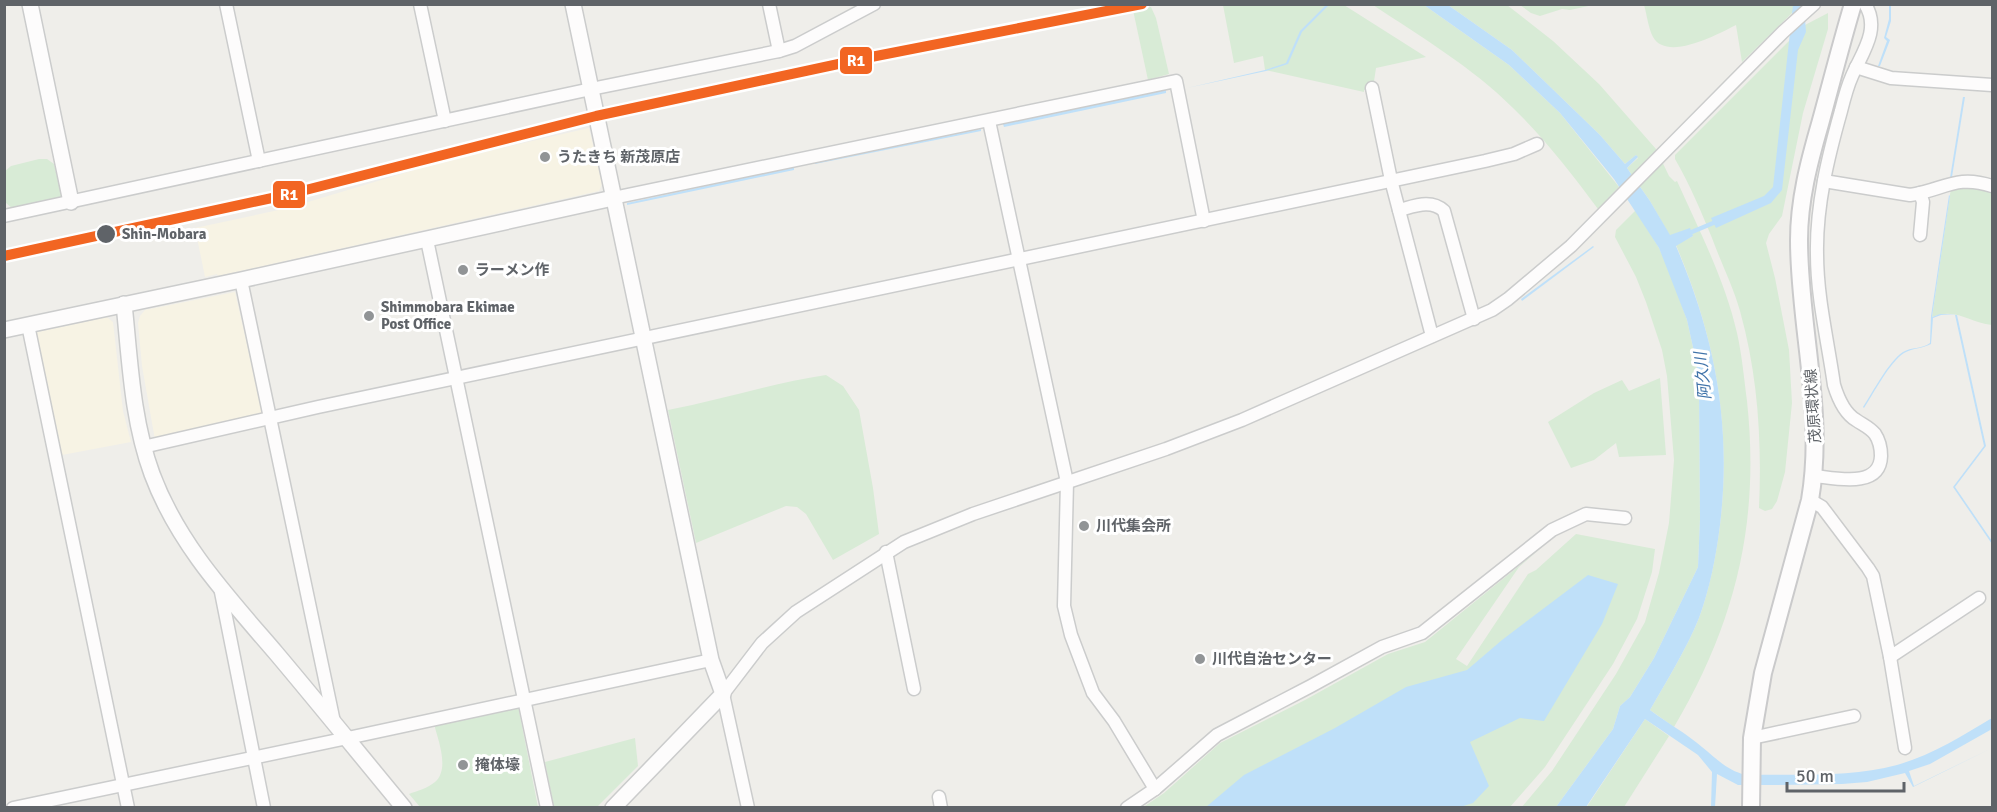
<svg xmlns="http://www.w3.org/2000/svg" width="1997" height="812" font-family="Signika,'Noto Sans JP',sans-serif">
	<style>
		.commercial { fill: #f7f3e4 }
		.green { fill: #d8ebd6 }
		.water { fill: #bfe0f9 }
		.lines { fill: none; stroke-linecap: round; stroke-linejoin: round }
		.stream { stroke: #bfe0f9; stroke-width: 4.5 }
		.minor-casing { stroke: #cbcccc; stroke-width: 15 }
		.tertiary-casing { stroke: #cbcccc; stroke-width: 18 }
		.secondary-casing { stroke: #cacacb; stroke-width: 20 }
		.minor { stroke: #fdfcfc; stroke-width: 12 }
		.tertiary { stroke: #fdfcfc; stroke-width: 15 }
		.secondary { stroke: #fdfcfc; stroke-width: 16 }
		.rail-1-casing { stroke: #fff; stroke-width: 15 }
		.rail-1 { stroke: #f26522; stroke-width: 10 }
		.poi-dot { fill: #919496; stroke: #fff; stroke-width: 2 }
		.stop-dot { fill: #5f6368; stroke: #fff; stroke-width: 2 }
		.labels { text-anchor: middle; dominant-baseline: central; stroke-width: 6; stroke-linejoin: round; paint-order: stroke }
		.poi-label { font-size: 15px; font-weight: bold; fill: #5f6368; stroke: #fff; text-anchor: start }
		.stop-label { font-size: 15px; font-weight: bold; fill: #5f6368; stroke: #fff; text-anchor: start }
		.street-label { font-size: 15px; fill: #5f6368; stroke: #fff }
		.water-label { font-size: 16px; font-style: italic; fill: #4174aa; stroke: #fff }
		.line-badge { stroke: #fff; stroke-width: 2 }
		.badge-label { font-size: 16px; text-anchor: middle; font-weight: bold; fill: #fff }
	</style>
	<rect width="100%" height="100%" fill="#efeeea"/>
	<g class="commercial">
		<polygon points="589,128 602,184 599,191 218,276 217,274 205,277 195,228 288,208 441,162"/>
		<polygon points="235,292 263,415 155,440 142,366 138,323 140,316 145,310"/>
		<polygon points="107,317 113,322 123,411 131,442 62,455 58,452 33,333"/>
	</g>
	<g class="green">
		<polygon points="1223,5 1344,5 1426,57 1376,68 1373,88 1364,90 1364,92 1265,70 1263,56 1234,63"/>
		<path d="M1373,5H1424L1509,65L1560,113L1619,187L1598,209C1572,174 1544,138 1513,108C1472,67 1421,37 1373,5Z"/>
		<path d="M1448,5H1507L1553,41L1599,84L1656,149L1669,176L1675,182L1677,181C1699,230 1725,280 1737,333C1742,355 1744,378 1747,401C1760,522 1736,622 1674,727L1650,710C1667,680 1686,650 1699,618C1710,588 1716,556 1720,525C1732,425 1715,337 1676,245L1693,236H1670L1650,201L1627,168L1638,158L1636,155L1625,164L1600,135L1512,50Z"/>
		<polygon points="1520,5 1593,5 1570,10 1562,9 1540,16 1531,13"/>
		<path d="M1644,5H1793V12L1742,62L1736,25C1718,34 1667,62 1653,37C1648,27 1647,15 1644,5Z"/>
		<polygon points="1151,7 1156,18 1169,74 1148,80 1133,10"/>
		<path d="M1828,13V29L1803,113L1782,216L1769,234L1766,243L1775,278L1789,350L1792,403L1785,472L1777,501L1772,509L1765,511L1759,508C1762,442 1758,375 1740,311C1733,286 1721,263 1712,238C1701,211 1690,185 1675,159V155L1805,25Z"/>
		<polygon points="39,159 47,159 54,164 62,198 13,209 5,202 4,172 11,166"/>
		<path d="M1973,186L1992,192V325C1969,323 1957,307 1932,317L1951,188Z"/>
		<polygon points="1636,210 1659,248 1669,269 1687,320 1696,361 1699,385 1700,519 1698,567 1654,658 1630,697 1620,706 1613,729 1556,807 1521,808 1552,771 1616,674 1645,622 1659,573 1669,523 1674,460 1667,376 1662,350 1646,302 1636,277 1615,237 1616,230"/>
		<path d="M826,375L843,386L859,410L873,488L879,534L833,560L806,514L797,507L786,506L696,543L668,410C721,400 772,383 826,375Z"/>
		<polygon points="1660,378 1666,455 1619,457 1616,443 1594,460 1571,468 1548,422 1594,393 1622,380 1629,391"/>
		<polygon points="1576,534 1655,549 1652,572 1637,619 1613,664 1545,767 1510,807 1142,808 1164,793 1220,743 1305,700 1388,654 1425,642 1541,548 1519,567 1456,659 1467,666 1528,574 1536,570"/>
		<path d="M518,706L538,807H420L409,794C417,791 428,788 435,782C450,769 438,740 434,724Z"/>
		<polygon points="1645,719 1669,736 1624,807 1586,808"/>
		<polygon points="635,738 638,766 597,807 554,807 545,762"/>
	</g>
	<g class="water">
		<polygon points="1326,5 1329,5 1302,32 1288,64 1266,71 1187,88 1265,70 1286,63 1300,31"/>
		<path d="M1424,5H1448L1512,50L1600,135L1625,164L1636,155L1638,157L1627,168L1650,201L1670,235L1690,228L1693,236L1676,246C1715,337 1732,425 1720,525C1716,557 1710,588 1699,618C1686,650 1667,680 1650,710C1667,723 1686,733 1702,747C1717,759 1726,770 1746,775C1796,774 1849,778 1897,765C1932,755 1962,736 1992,718V729L1930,764L1909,771L1914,786L1992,748L1913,787L1905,773L1867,782L1842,784L1778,785H1738L1717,774L1715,807H1711L1712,772L1698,755L1645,719L1586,807H1556L1613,729L1620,706L1630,697L1654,658L1698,567L1700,519L1699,385L1696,361L1687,320L1659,248L1614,179L1560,113L1509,65Z"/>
		<polygon points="1793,5 1804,5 1806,32 1798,50 1782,190 1771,203 1716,228 1711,218 1764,196 1773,187"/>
		<polygon points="1889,5 1891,5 1891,21 1886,37 1890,40 1880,66 1878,66 1887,41 1884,38 1889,19"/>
		<polygon points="1166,90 1166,93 1004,127 1003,124"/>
		<polygon points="1963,97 1965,97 1952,177 1950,178"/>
		<polygon points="981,129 981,131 815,164 814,162"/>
		<polygon points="794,167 794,170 627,205 627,203"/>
		<path d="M1949,195L1950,196L1932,317L1940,314L1957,315L1986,446L1955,487L1992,541V544L1953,487L1984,446L1955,315H1941L1933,318L1931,344C1922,349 1912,348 1904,353C1889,363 1874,393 1864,408L1863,407C1873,392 1888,362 1903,352C1911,347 1922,349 1930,343L1931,316Z"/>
		<polygon points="1593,246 1594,247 1522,301 1521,299"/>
		<polygon points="1588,575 1618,584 1602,624 1544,721 1520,718 1470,742 1489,786 1473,803 1457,808 1206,807 1244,775 1335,728 1406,687 1467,670 1502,640"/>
	</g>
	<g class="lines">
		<polyline class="stream" points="1687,234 1718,221"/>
		<g class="minor-casing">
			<g id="minor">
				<polyline points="226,4 259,161"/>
				<polyline points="420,4 445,121"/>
				<polyline points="769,4 779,51"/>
				<polyline points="1856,67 1891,78 1992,85"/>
				<polyline points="1372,88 1391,180 1432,336"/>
				<polyline points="989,121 1067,482 1064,606 1071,635 1093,693 1114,721 1155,789"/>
				<path d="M1824,181L1910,195C1944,190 1956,174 1992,186"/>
				<polyline points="1920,193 1923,202 1920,235"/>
				<polyline points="613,198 1176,81 1204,221"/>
				<path d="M1399,210C1415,206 1431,199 1444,211L1474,319"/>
				<polyline points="4,216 591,89 779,51 795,46 874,4"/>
				<polyline points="427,240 547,808"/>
				<polyline points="241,280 334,722"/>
				<polyline points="28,325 128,808"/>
				<polyline points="143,447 318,407 1485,161 1514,154 1537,144"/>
				<path d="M1815,476C1835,478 1880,489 1881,456C1881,448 1879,440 1875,434C1869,427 1863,425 1856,420C1844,413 1838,398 1834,385C1828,342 1817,298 1817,254C1816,206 1828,157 1841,111C1844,99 1847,87 1852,76C1862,53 1881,29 1865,4"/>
				<polyline points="1810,500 1822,507 1868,568 1873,576 1890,657 1979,598"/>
				<polyline points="886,552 914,689"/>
				<polyline points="220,587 264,808"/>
				<polyline points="1890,657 1905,748"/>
				<polyline points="1752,738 1854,716"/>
				<polyline points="939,797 941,808"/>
				<polyline points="13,808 357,736 711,660"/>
				<polyline points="748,808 723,694 762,643 796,612 904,542 973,514 1166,449 1242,420 1492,310 1508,299 1571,246 1783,32 1814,4"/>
				<polyline points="1127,808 1155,789 1217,735 1311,686 1382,647 1422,633 1552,530 1586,514 1625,518"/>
			</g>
		</g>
		<g class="tertiary-casing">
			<g id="tertiary">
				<polyline points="30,4 71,202"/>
				<polyline points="573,4 711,660 723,694 613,808"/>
				<path d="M124,304C130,361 132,420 152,474C178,544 228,597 276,653C319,704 361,756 404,808"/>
				<polyline points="4,330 241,280 613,198"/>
			</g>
		</g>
		<g class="secondary-casing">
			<path id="secondary" d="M1751,808L1752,738L1763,673L1810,500C1825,412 1799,327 1799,240C1799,200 1809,162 1820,124C1831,84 1841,44 1853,4"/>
		</g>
		<use href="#minor" class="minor"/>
		<use href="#tertiary" class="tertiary"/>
		<use href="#secondary" class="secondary"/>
		<g class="rail-1-casing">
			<polyline id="rail-1" points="4,256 286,195 596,116 871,57 1142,4"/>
		</g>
		<use href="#rail-1" class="rail-1"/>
	</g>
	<g class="poi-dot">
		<circle cx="545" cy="157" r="6"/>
		<circle cx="463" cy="270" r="6"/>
		<circle cx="369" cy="316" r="6"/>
		<circle cx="1084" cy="526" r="6"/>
		<circle cx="1200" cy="659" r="6"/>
		<circle cx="463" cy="765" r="6"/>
	</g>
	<circle class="stop-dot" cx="106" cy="234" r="10"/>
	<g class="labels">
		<g class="poi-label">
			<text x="557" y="157">うたきち 新茂原店</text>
			<text x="475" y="270">ラーメン作</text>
			<text x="381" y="307">Shimmobara Ekimae<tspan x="381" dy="17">Post Office</tspan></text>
			<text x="1096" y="526">川代集会所</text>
			<text x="1212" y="659">川代自治センター</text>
			<text x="475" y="765">掩体壕</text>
		</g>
		<g class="stop-label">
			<text x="122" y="234">Shin-Mobara</text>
		</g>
		<g class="street-label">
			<text transform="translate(1813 406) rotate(-94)">茂原環状線</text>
		</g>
		<g class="water-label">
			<text transform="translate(1703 376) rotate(-96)">阿久川</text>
		</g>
	</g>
	<g class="line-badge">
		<rect x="839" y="46" width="34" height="29" rx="6" fill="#f26522"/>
		<rect x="272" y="180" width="34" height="29" rx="6" fill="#f26522"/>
	</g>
	<g class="badge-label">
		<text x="856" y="66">R1</text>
		<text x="289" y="200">R1</text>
	</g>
	<rect width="1997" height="812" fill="none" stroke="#5f6368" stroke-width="12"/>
	<path d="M1787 782v9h117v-9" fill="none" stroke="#5f6368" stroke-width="3"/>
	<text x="1796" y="782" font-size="18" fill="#5f6368" stroke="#ffffff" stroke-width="4.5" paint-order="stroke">50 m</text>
</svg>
